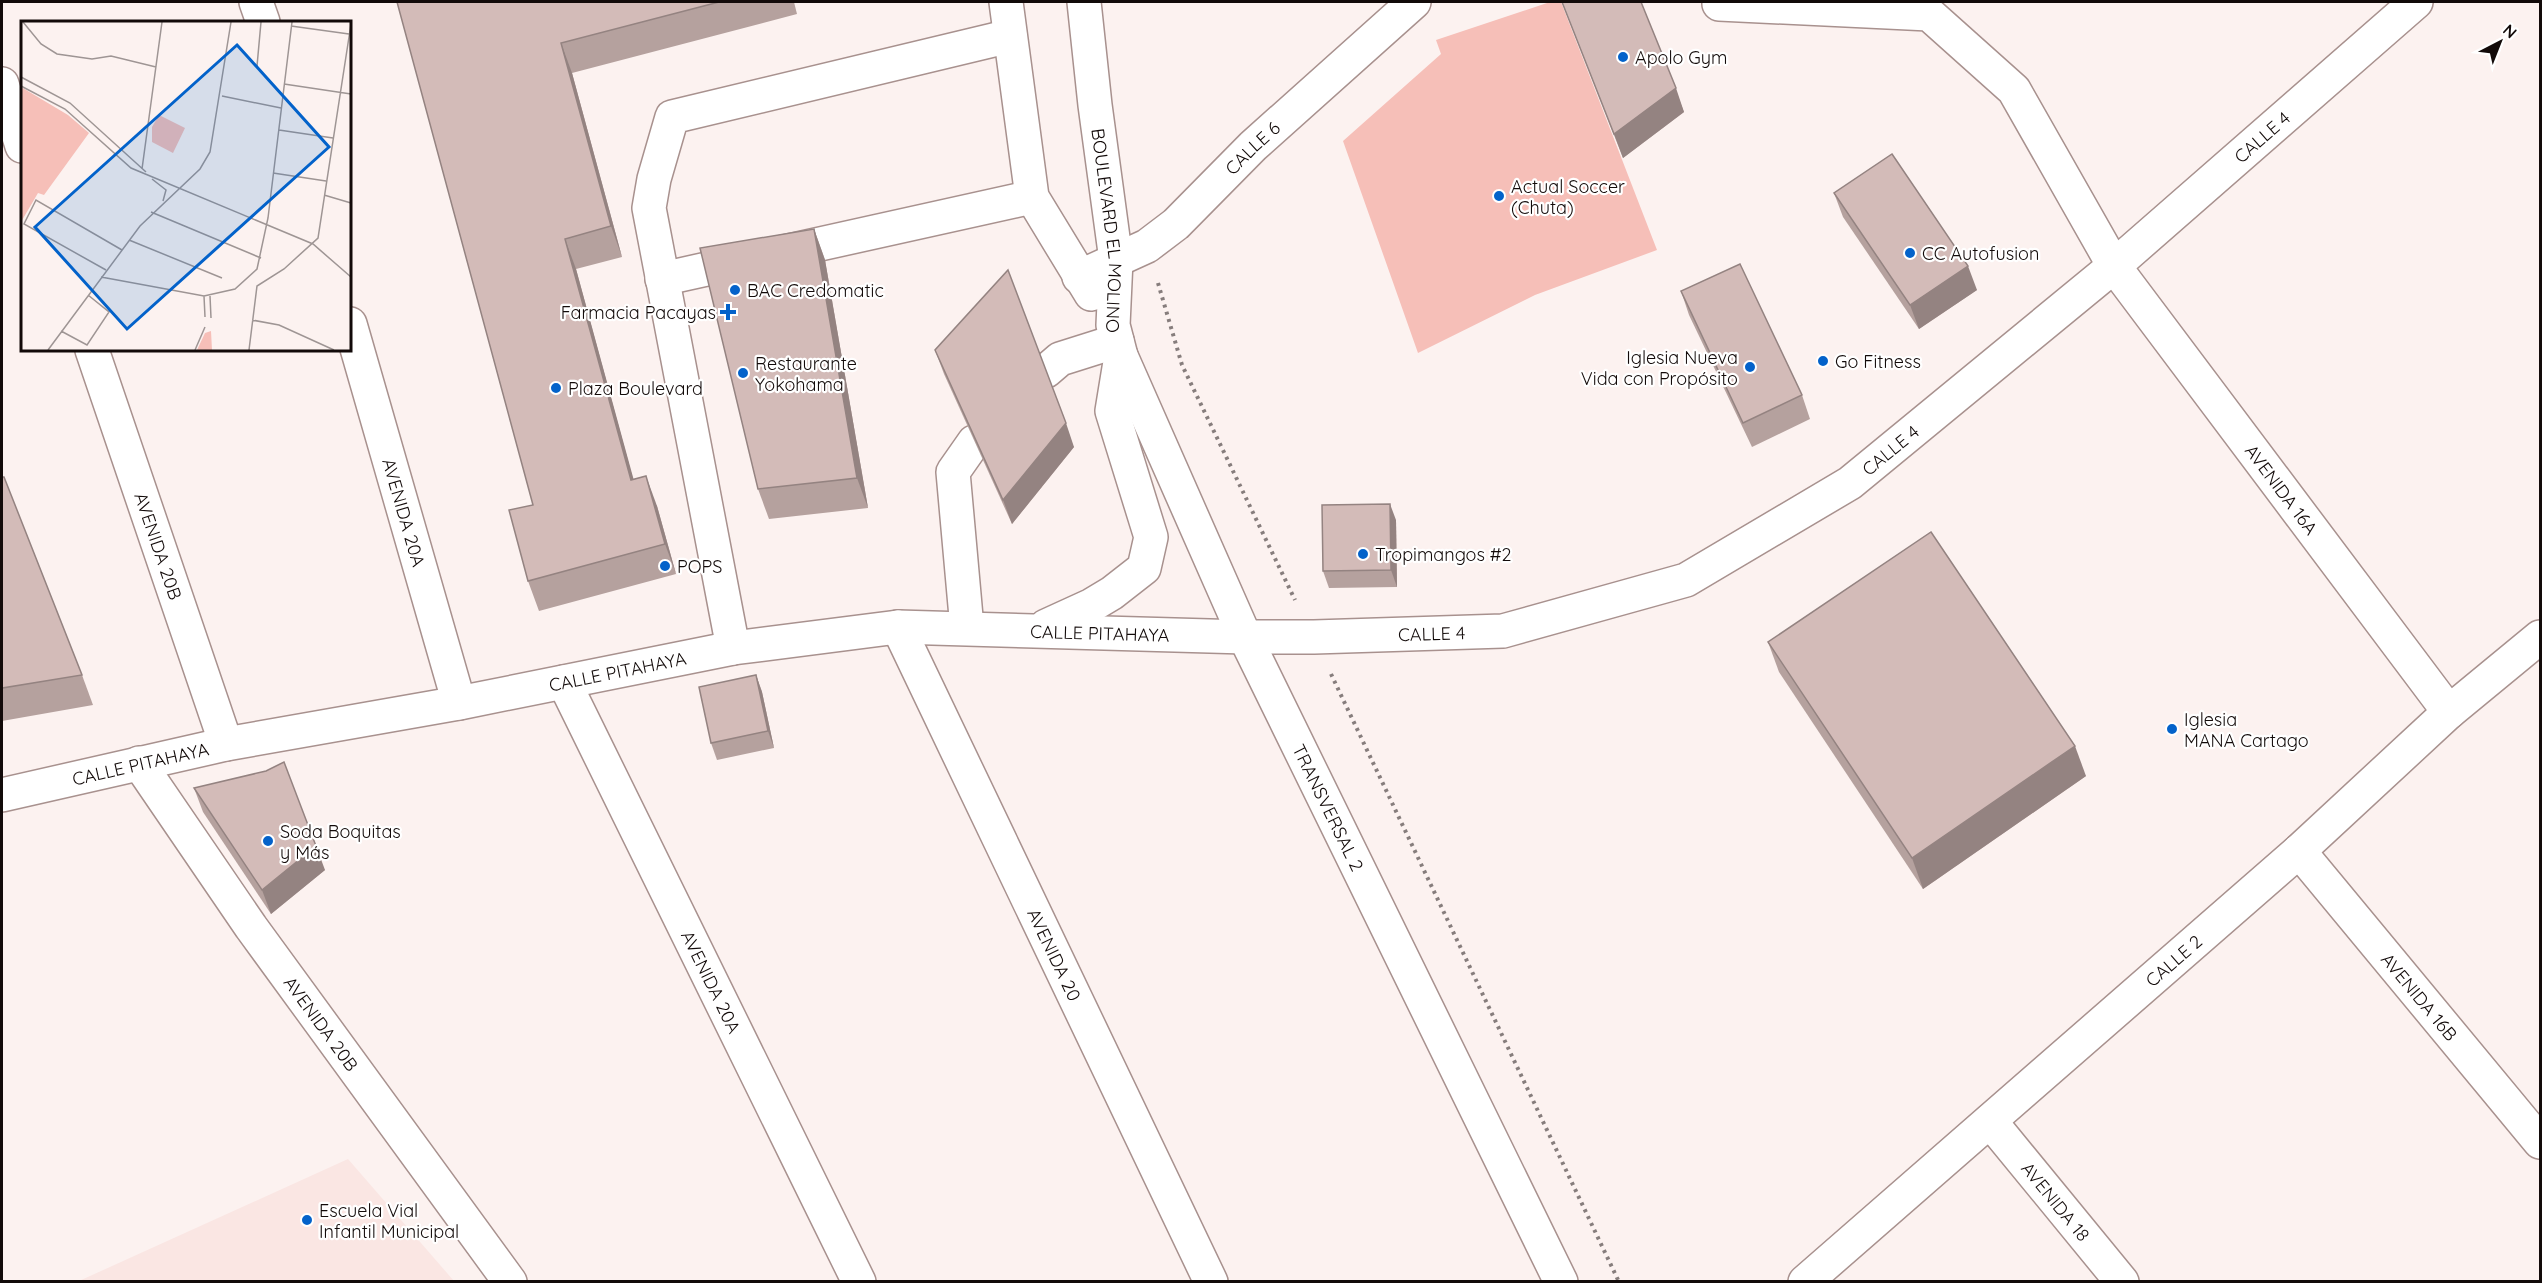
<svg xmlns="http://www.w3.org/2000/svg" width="2542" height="1283" font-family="Quicksand,sans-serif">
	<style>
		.built { fill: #fae6e3 }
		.green { fill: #f6bfb8 }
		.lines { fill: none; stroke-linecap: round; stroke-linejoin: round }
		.minor-casing { stroke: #a8918e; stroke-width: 36 }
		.path { stroke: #867d7c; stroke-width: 4; stroke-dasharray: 3 4.5; stroke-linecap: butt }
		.minor { stroke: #fff; stroke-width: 33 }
		.wall { fill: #b5a19e }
		.shaded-wall { fill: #948381 }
		.building { fill: #d3bbb8; stroke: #948381; stroke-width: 1.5 }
		.poi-dot { fill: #0362ca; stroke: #fff; stroke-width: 2 }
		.labels { text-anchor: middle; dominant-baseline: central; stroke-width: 4.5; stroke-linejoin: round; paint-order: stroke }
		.poi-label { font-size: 18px; fill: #120a09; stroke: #fff; text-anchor: start }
		.street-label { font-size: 18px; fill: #120a09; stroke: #fff }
		.inset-road { fill: none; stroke: #9e9594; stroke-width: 1.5 }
		.view { fill: #0362ca; fill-opacity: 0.15; stroke: #0362ca; stroke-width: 3 }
		.inset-edge { fill: none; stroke: #120a09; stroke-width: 3 }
	</style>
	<rect width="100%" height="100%" fill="#fcf2f0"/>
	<polygon class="built" points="348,1159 454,1281 79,1281"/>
	<polygon class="green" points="1550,2 1561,2 1657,250 1535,295 1418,353 1343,141 1441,54 1436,40"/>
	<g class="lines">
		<g class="minor-casing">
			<g id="minor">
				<polyline points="256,2 263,22"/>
				<polyline points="1006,2 1032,197 1091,294"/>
				<path id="s1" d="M1084,2L1095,105L1116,260L1113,325L1121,356L1245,637L1561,1282"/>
				<path id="s2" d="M1719,4L1929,14L2014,90L2114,266L2449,712"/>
				<polyline points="2,84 22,146"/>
				<path id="s3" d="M1079,277L1147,246L1176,224L1253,146L1414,2"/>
				<polyline points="662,279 1032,197"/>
				<path id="s4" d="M350,324L459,703"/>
				<path id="s5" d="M92,350L226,744"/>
				<polyline points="1046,371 1060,359 1117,341"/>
				<polyline points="1046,626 1092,605 1112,593 1144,568 1151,537 1112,411 1121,356"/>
				<path id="s6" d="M898,627L1211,1282"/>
				<polyline points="967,628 953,472 974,442"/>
				<polyline points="733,648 649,208 654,179 672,117 1010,36"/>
				<path id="s7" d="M564,682L859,1282"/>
				<path id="s8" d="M139,763L251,927L510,1282"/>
				<path id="s9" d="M2,795L226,744L459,703L733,648L898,627L1245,637H1314L1503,631L1686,580L1850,483L2114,266L2416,2"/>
				<path id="s10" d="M2299,851L2540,1142"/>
				<path id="s11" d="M1990,1121L2122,1282"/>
				<path id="s12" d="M1805,1282L2299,851L2449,712L2540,637"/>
			</g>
		</g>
		<g class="path">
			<polyline points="1158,283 1182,365 1295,600"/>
			<polyline points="1331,674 1619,1282"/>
		</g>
		<use href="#minor" class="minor"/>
	</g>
	<g class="wall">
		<polygon points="397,2 794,2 797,14 572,73 622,257 576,269 633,479 657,506 676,574 539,611 528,581 533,505"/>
		<polygon points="1562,2 1641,2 1684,112 1623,158"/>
		<polygon points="1834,193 1977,290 1919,329 1843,217"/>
		<polygon points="814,229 825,260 868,508 769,519 758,489"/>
		<polygon points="1681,291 1802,395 1810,419 1752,447 1689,315"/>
		<polygon points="935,350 1074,447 1012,524 944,374"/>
		<polygon points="2,477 82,675 93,705 2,721"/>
		<polygon points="1396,520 1397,587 1329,588 1323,571"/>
		<polygon points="1768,642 2086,776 1923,889 1779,672"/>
		<polygon points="756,675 762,692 774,748 717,760 711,743"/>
		<polygon points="194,788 325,870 271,914 203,812"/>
	</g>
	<g class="shaded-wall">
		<polygon points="561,43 572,73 622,257 611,226"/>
		<polygon points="1676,88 1684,112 1623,158 1614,134"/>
		<polygon points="814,229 825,260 868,508 857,478"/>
		<polygon points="565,239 576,269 642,510 631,480"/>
		<polygon points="1968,266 1977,290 1919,329 1910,305"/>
		<polygon points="1066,423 1074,447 1012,524 1003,500"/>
		<polygon points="646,476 657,506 676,574 665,544"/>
		<polygon points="1390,504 1396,520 1397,587 1391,570"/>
		<polygon points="756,675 762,692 774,748 768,731"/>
		<polygon points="2075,746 2086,776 1923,889 1912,858"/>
		<polygon points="316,846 325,870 271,914 262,890"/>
	</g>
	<g class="building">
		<polygon points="397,2 719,2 561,43 611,226 565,239 631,480 646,476 665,544 528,581 509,510 533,505"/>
		<polygon points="1562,2 1641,2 1676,88 1614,134"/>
		<polygon points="1892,154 1968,266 1910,305 1834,193"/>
		<polygon points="814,229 857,478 758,489 700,248"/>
		<polygon points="1740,264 1802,395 1743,423 1681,291"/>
		<polygon points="1008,270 1066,423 1003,500 935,350"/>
		<polygon points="2,477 4,477 82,675 2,688"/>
		<polygon points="1390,504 1391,570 1323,571 1322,505"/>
		<polygon points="1931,532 2075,746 1912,858 1768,642"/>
		<polygon points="756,675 768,731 711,743 699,687"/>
		<polygon points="284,762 316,846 262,890 194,788 266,771"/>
	</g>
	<g class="poi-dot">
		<circle cx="1623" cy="57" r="6"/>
		<circle cx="1499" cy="196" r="6"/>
		<circle cx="1910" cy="253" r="6"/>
		<circle cx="735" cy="290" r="6"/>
		<path d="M725 303h6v6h6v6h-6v6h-6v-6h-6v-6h6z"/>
		<circle cx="1823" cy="361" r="6"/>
		<circle cx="1750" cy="367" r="6"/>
		<circle cx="743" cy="373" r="6"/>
		<circle cx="556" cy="388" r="6"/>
		<circle cx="1363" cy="554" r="6"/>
		<circle cx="665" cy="566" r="6"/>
		<circle cx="2172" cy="729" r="6"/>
		<circle cx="268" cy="841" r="6"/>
		<circle cx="307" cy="1220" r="6"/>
	</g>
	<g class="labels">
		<g class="poi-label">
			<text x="1635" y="57">Apolo Gym</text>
			<text x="1511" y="186">Actual Soccer<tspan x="1511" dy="21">(Chuta)</tspan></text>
			<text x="1922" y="253">CC Autofusion</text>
			<text x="747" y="290">BAC Credomatic</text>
			<text x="716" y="312" text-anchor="end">Farmacia Pacayas</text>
			<text x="1738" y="357" text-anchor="end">Iglesia Nueva<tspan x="1738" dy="21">Vida con Propósito</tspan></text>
			<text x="1835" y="361">Go Fitness</text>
			<text x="755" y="363">Restaurante<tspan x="755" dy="21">Yokohama</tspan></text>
			<text x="568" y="388">Plaza Boulevard</text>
			<text x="1375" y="554">Tropimangos #2</text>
			<text x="677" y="566">POPS</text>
			<text x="2184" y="719">Iglesia<tspan x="2184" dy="21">MANA Cartago</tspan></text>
			<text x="280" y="831">Soda Boquitas<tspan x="280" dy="21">y Más</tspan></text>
			<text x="319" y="1210">Escuela Vial<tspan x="319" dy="21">Infantil Municipal</tspan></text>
		</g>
		<g class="street-label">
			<text stroke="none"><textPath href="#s9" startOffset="2436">CALLE 4</textPath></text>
			<text stroke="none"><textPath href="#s3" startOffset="219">CALLE 6</textPath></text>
			<text stroke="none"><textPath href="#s1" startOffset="230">BOULEVARD EL MOLINO</textPath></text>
			<text stroke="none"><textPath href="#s9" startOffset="1950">CALLE 4</textPath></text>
			<text stroke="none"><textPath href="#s2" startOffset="806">AVENIDA 16A</textPath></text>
			<text stroke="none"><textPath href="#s4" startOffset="196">AVENIDA 20A</textPath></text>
			<text stroke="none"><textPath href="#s5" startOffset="207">AVENIDA 20B</textPath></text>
			<text stroke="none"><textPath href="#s9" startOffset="1114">CALLE PITAHAYA</textPath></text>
			<text stroke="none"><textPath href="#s9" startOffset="1446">CALLE 4</textPath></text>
			<text stroke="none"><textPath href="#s9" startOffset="628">CALLE PITAHAYA</textPath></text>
			<text stroke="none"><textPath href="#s9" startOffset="142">CALLE PITAHAYA</textPath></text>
			<text stroke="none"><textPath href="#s1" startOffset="854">TRANSVERSAL 2</textPath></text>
			<text stroke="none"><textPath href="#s6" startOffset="363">AVENIDA 20</textPath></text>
			<text stroke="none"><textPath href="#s12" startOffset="489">CALLE 2</textPath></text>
			<text stroke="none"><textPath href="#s7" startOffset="334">AVENIDA 20A</textPath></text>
			<text stroke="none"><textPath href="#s10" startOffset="189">AVENIDA 16B</textPath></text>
			<text stroke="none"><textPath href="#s8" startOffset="318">AVENIDA 20B</textPath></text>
			<text stroke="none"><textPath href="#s11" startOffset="104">AVENIDA 18</textPath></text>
		</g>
	</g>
	<g transform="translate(21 21)">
		<rect width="330" height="330" fill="#fcf2f0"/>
		<path d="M0,66L47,94L68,112L23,174L17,172L0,201ZM138,94L164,107L152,132L131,121V106ZM190,310L191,329H176L184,312Z" fill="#f6bfb8"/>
		<path class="inset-road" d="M2,1L20,23L36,33L71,38L90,35L135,46M270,5L328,13M236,45L240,1M0,56L49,82L125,151M263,63L330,73M0,65L44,88L110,147L292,223L330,256M201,75L260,87M258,109L312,117M121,148L141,1M252,152L305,160M131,158L145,169L142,180M303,174L330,182M130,191L240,237M108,219L201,257M85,249L3,203L15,179L101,229M80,256L183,275L214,268L236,248L247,197L271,1M183,275L184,296M189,275L190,297M231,299L258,304L313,329M40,310L66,324L88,291L67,274M27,329L119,205L179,148L189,131L210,1M174,329L184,306M228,329L236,265L263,248L297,217L330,3"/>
		<path class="view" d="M216,24L308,126L106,308L14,206Z"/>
		<rect width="330" height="330" class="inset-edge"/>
	</g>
	<rect width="2542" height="1283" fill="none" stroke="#120a09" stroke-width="6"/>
	<g transform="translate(2500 42) rotate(42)" stroke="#ffffff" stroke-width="4.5" paint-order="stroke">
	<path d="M0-4.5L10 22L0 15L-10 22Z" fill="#120a09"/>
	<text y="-9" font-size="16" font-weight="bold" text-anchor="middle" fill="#120a09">N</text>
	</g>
</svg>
